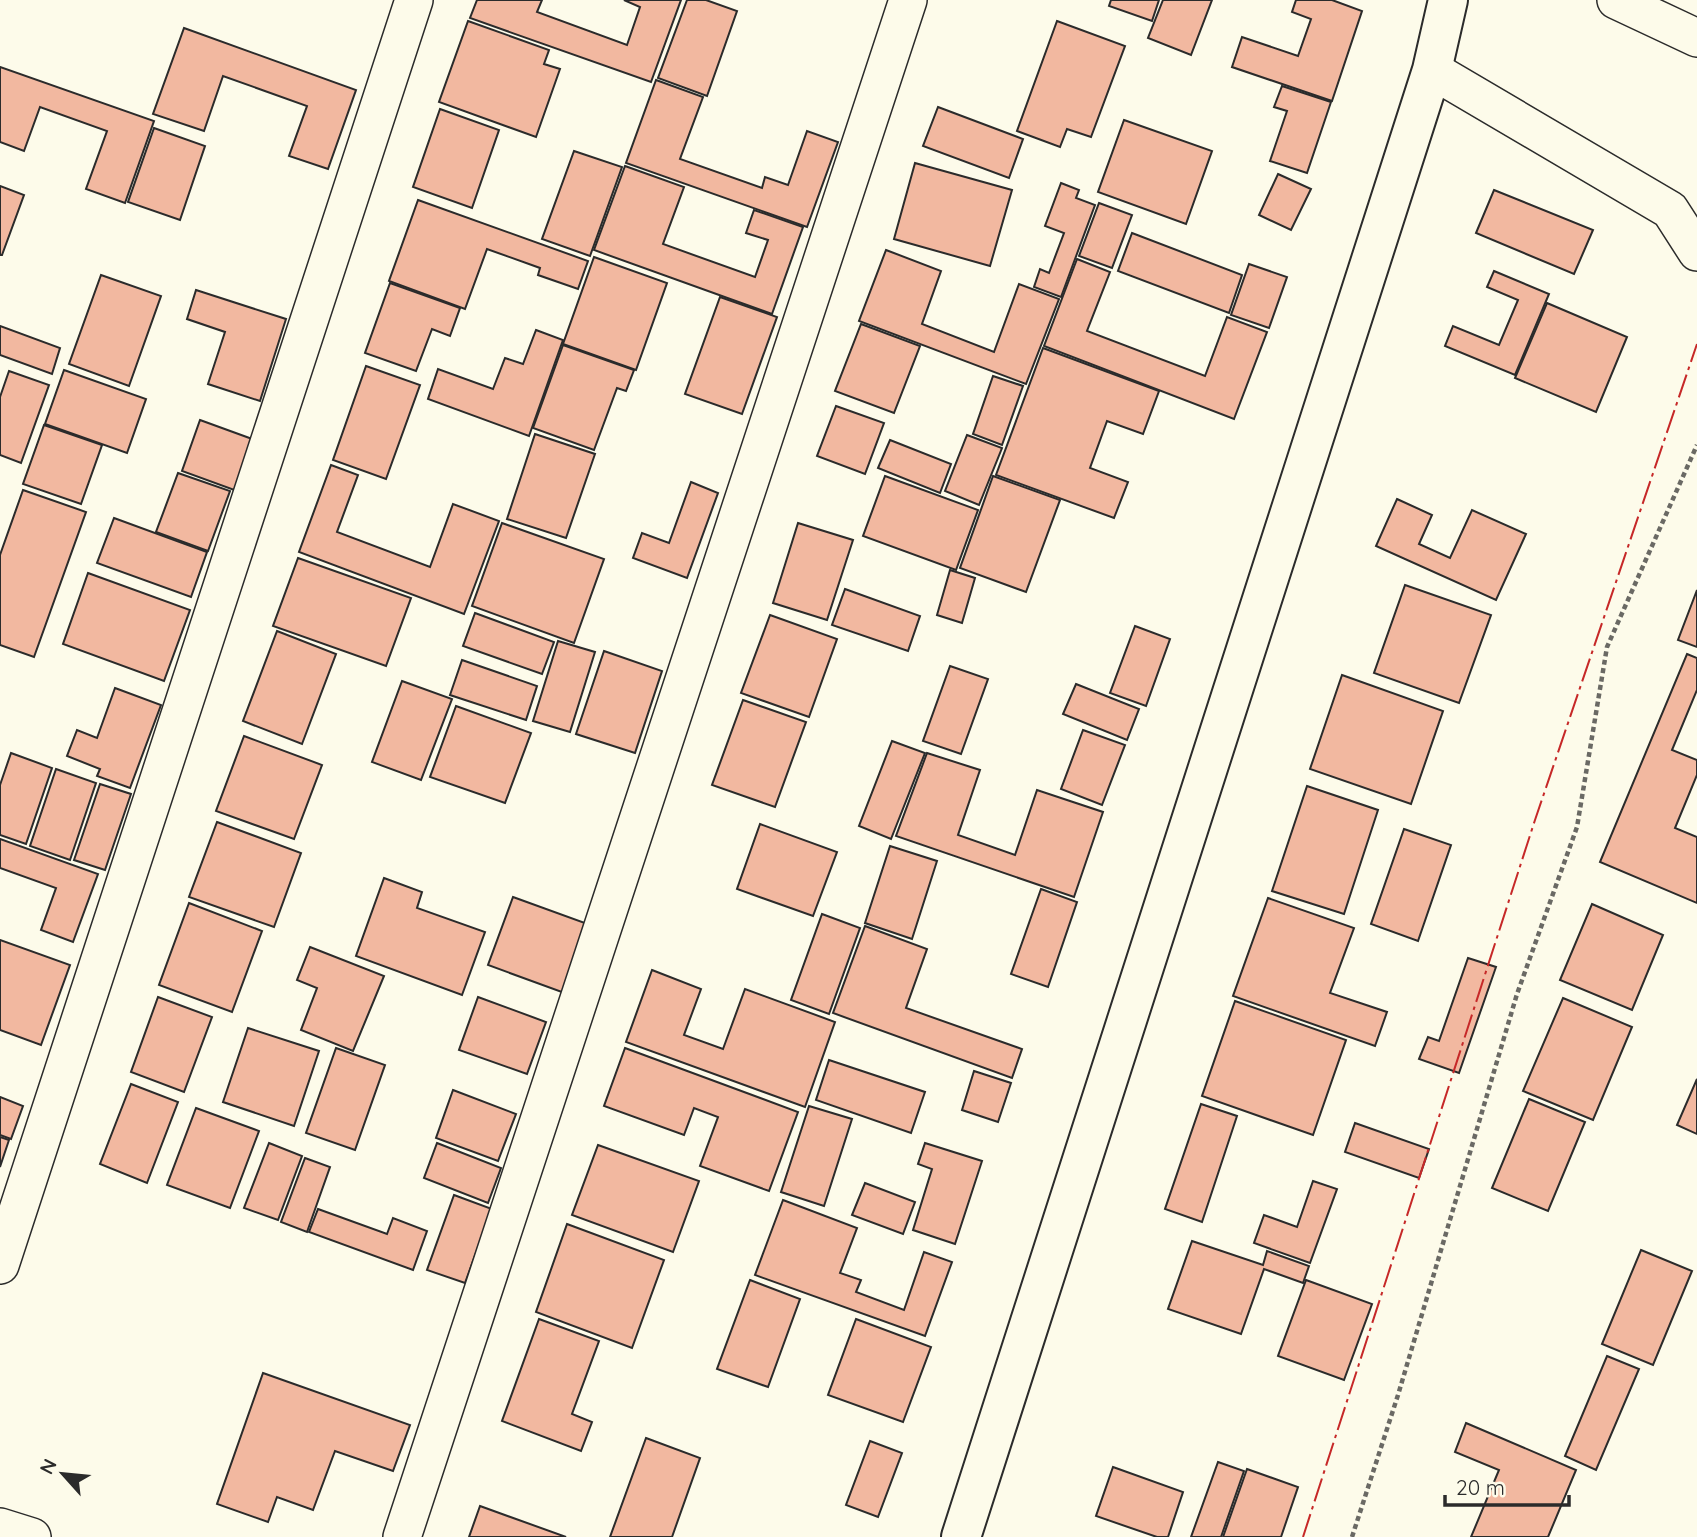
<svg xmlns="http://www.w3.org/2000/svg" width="1697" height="1537" font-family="Quicksand,sans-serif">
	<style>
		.building { fill: #f2b8a0; stroke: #2b2b2b; stroke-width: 2 }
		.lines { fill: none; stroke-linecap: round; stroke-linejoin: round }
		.minor-casing { stroke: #2b2b2b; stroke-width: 40 }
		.tertiary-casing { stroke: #2b2b2b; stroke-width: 42 }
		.path { stroke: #6a6964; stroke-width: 4.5; stroke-dasharray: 5 3.5; stroke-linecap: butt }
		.minor { stroke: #fdfbea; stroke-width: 37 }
		.tertiary { stroke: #fdfbea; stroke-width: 38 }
		.power { stroke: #c62828; stroke-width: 2; stroke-dasharray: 24 5 3.5 5; stroke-linecap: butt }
	</style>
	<rect width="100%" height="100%" fill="#fdfbea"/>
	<g class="building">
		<polygon points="477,0 542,0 537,12 627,45 640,7 624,0 681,0 651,82 470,18"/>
		<polygon points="687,0 706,0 737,11 707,96 658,78"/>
		<polygon points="1111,0 1159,0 1152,21 1109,6"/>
		<polygon points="1163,0 1212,0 1191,55 1148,38"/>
		<polygon points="1296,0 1332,0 1362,11 1332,101 1232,67 1242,37 1298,56 1311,19 1292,12"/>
		<polygon points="468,21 549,50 544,64 560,69 536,137 439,102"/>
		<polygon points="1057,21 1125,46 1091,137 1067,129 1060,147 1017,131"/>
		<polygon points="184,28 356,90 328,169 289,156 307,106 223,76 204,131 153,114"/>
		<polygon points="0,67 154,121 125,203 86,189 107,131 40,107 24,151 0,142"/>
		<polygon points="656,80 703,97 680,159 762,188 765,177 788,185 807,131 838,142 807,227 626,163"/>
		<polygon points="1282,86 1331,102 1307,173 1270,161 1287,111 1274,107"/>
		<polygon points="938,107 1023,139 1009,178 923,146"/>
		<polygon points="440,109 499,130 472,208 413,187"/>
		<polygon points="1124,120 1212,151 1186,224 1098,192"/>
		<polygon points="154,128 205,146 180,220 128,202"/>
		<polygon points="574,151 622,167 590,256 542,239"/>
		<polygon points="915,163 1012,190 990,266 894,239"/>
		<polygon points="625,166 684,187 663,244 755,277 768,240 746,233 754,210 803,227 772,314 594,250"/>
		<polygon points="1278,174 1311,189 1291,230 1259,215"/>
		<polygon points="1061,183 1079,190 1076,198 1095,205 1061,297 1034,287 1040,269 1049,273 1064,233 1045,226"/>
		<polygon points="0,186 24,195 2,255 0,255"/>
		<polygon points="1494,190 1593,230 1574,274 1476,233"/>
		<polygon points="418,200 588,261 578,289 538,275 540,268 487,249 465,309 389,281"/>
		<polygon points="1099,203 1132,215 1112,268 1079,256"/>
		<polygon points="1132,233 1242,275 1229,313 1118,271"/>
		<polygon points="886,250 941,271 922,324 994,352 1019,284 1059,299 1026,384 859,321"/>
		<polygon points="594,257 667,283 636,370 563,344"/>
		<polygon points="1077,259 1110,272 1087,331 1205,376 1227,317 1267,332 1234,419 1044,346"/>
		<polygon points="1249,264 1287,277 1269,328 1231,315"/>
		<polygon points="1494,271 1549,294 1515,375 1445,346 1453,326 1499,345 1518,300 1487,287"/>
		<polygon points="101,275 161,296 129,386 69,364"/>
		<polygon points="390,283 460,308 450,336 432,329 416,371 365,353"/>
		<polygon points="196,290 286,319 260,401 208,384 225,332 187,319"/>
		<polygon points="720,297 777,317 742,414 685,394"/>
		<polygon points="1547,303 1627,337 1596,412 1515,378"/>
		<polygon points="861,324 920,346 894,413 835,391"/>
		<polygon points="0,326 60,348 52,374 0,355"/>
		<polygon points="536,330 563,340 529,436 428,399 438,369 493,389 505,358 523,364"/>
		<polygon points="563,345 634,370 626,391 617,388 594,450 533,428"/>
		<polygon points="1043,348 1159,391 1143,434 1107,421 1090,468 1128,482 1114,518 996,475"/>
		<polygon points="366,366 420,385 386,479 333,460"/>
		<polygon points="64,370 146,399 127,453 45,424"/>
		<polygon points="9,371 49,385 21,463 0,455 0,397"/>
		<polygon points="993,376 1023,386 1002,445 973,434"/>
		<polygon points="836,406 884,423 865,474 817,456"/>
		<polygon points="200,420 255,440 237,491 182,471"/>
		<polygon points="44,425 102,445 81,504 23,484"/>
		<polygon points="535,434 595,454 566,538 507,519"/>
		<polygon points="967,435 1002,448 979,505 945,491"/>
		<polygon points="890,440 951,464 940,493 878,468"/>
		<polygon points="331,465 358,475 337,532 430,567 453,504 499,521 464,614 299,552"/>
		<polygon points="178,473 230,491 208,551 156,532"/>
		<polygon points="885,476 978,510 956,570 863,536"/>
		<polygon points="993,476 1060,500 1026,592 960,568"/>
		<polygon points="691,482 718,493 687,578 633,558 642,533 669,543"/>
		<polygon points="23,490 86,512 34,657 0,645 0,555"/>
		<polygon points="1397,499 1432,515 1419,544 1450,558 1472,510 1526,534 1496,600 1376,546"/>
		<polygon points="114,518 207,552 191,597 97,563"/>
		<polygon points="502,523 604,559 574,643 472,606"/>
		<polygon points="798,523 853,540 827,620 773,603"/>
		<polygon points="298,558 411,598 386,666 273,626"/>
		<polygon points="950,570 975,578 962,623 937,615"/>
		<polygon points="88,573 190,610 164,681 63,644"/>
		<polygon points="1405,585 1491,615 1459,703 1374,673"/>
		<polygon points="845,589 920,616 908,651 832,625"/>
		<polygon points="1697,590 1697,647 1678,640"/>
		<polygon points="475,613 554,642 542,674 463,646"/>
		<polygon points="770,615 837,639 809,717 741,693"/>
		<polygon points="1135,626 1170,639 1146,706 1110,693"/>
		<polygon points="277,631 336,654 302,744 243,721"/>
		<polygon points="558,641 595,652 570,732 533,721"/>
		<polygon points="604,651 662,671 635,753 576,734"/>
		<polygon points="1687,654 1697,658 1697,690 1672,750 1697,760 1697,775 1675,828 1697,837 1697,903 1600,862"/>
		<polygon points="462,660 537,686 526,720 450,695"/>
		<polygon points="950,666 988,679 961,754 923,741"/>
		<polygon points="1342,675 1443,711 1411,804 1310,769"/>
		<polygon points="402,681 452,699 421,780 372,762"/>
		<polygon points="1076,684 1139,709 1127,740 1063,714"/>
		<polygon points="115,688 161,705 130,788 97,776 100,769 67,756 77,730 97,738"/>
		<polygon points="743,700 806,722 775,807 712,785"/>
		<polygon points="456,706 531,733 505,803 430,777"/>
		<polygon points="1083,730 1125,745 1102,805 1061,789"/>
		<polygon points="244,736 322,765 294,839 216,811"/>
		<polygon points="892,741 925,753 891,839 859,826"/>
		<polygon points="11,753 52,768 26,844 0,835 0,785"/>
		<polygon points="927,753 980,770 958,835 1015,855 1037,790 1103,812 1074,897 896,836"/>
		<polygon points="56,769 96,783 70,860 30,846"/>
		<polygon points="100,784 131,794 105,870 74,860"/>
		<polygon points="1307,786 1378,810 1344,914 1272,891"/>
		<polygon points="217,822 301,853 274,927 189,897"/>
		<polygon points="760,824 837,852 813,916 737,889"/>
		<polygon points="1404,829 1451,845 1418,941 1371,924"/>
		<polygon points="0,839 98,874 73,942 41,930 56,888 0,868"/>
		<polygon points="890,846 937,861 912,939 865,923"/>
		<polygon points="384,878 422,892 417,908 485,932 462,995 356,956"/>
		<polygon points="1041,889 1077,902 1048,987 1011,974"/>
		<polygon points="513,897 596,927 570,995 488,965"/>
		<polygon points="1268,898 1354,928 1330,993 1387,1012 1375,1046 1233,996"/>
		<polygon points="189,903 262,931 232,1012 159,985"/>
		<polygon points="1592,904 1663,935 1632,1010 1560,980"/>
		<polygon points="822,914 860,928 829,1014 791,1000"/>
		<polygon points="865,926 927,949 906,1008 1022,1049 1012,1078 833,1013"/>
		<polygon points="0,940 70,965 41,1045 0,1030"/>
		<polygon points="310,947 384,976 353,1051 301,1030 317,988 297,980"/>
		<polygon points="1468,958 1496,967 1459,1073 1419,1059 1428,1037 1439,1041"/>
		<polygon points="652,970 701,989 684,1035 723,1049 745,989 835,1022 805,1107 626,1042"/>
		<polygon points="158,997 212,1017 184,1092 131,1072"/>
		<polygon points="478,997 546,1022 527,1074 459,1050"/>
		<polygon points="1563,998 1632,1027 1593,1120 1523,1091"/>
		<polygon points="1235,1001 1346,1040 1313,1135 1202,1096"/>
		<polygon points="248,1028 319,1051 294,1126 223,1102"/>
		<polygon points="336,1048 385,1065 355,1150 306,1133"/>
		<polygon points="625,1048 798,1112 769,1191 700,1166 718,1117 694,1108 684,1135 604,1106"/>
		<polygon points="829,1060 925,1092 911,1133 816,1100"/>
		<polygon points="974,1071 1011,1083 998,1122 962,1110"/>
		<polygon points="1697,1079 1697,1134 1677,1125"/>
		<polygon points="131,1084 178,1102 147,1183 100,1164"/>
		<polygon points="453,1090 516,1114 498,1161 436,1138"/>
		<polygon points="0,1097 23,1106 11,1139 0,1135"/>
		<polygon points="1529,1099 1585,1122 1548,1211 1492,1188"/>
		<polygon points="1201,1104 1237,1116 1202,1222 1165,1209"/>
		<polygon points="809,1106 852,1119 824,1206 781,1192"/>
		<polygon points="196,1108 259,1131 230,1208 167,1185"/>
		<polygon points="1355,1123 1429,1149 1419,1178 1345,1152"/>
		<polygon points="0,1137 9,1140 0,1167"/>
		<polygon points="269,1143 302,1156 278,1220 244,1208"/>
		<polygon points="437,1143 501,1168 488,1203 424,1178"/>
		<polygon points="925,1143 982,1161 955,1244 913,1230 932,1169 918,1164"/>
		<polygon points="598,1145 699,1181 673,1252 572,1215"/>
		<polygon points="305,1158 330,1167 307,1232 281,1222"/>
		<polygon points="1313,1181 1337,1189 1310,1263 1254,1243 1264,1215 1297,1227"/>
		<polygon points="865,1183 915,1202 903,1234 852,1215"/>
		<polygon points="454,1195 492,1209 465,1283 427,1270"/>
		<polygon points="783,1200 857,1228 840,1273 861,1280 856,1292 904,1310 924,1252 952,1262 925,1336 755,1275"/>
		<polygon points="318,1209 387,1234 393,1218 427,1231 413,1270 309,1232"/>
		<polygon points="567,1224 664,1260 632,1348 536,1312"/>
		<polygon points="1192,1241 1263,1265 1267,1251 1309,1266 1303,1283 1264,1269 1241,1334 1168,1309"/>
		<polygon points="1641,1250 1692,1271 1653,1365 1602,1344"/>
		<polygon points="750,1280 800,1299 768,1387 717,1369"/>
		<polygon points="1306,1280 1372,1304 1344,1380 1278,1356"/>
		<polygon points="539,1319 599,1341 572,1414 592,1422 581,1451 502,1421"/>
		<polygon points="856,1319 931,1347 903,1422 828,1395"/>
		<polygon points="1607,1356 1639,1369 1596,1470 1565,1456"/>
		<polygon points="263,1373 410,1425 393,1471 335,1451 313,1510 277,1497 268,1522 217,1504"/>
		<polygon points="1466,1423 1576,1470 1548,1537 1471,1537 1499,1470 1455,1452"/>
		<polygon points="646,1438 700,1458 672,1537 610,1537"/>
		<polygon points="870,1441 902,1453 878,1517 846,1505"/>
		<polygon points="1218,1462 1244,1471 1221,1537 1191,1537"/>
		<polygon points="1113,1467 1183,1492 1168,1537 1157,1537 1096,1516"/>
		<polygon points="1247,1469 1298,1487 1281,1537 1223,1537"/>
		<polygon points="480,1506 566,1537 469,1537"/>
	</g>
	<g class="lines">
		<g class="minor-casing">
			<g id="minor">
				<polyline points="1616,0 1697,38"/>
				<polyline points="1432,70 1670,210 1697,252"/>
				<polyline points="0,1265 414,0"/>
				<polyline points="0,1527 32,1537"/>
				<polyline points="402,1537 908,0"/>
			</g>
		</g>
		<g class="tertiary-casing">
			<polyline id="tertiary" points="961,1537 1432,70 1448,0"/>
		</g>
		<polyline class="path" points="1352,1537 1398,1395 1517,994 1577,827 1607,647 1697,445"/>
		<use href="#minor" class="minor"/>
		<use href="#tertiary" class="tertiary"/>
		<polyline class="power" points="1303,1537 1535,820 1697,344"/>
	</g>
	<g transform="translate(63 1474) rotate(297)" stroke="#fdfbea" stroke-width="5" paint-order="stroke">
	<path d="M0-5L12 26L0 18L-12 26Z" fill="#2b2b2b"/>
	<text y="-10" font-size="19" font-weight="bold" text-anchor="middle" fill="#2b2b2b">N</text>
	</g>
	<path d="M1445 1495v10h124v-10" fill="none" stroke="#2b2b2b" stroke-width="3.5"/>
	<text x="1456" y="1495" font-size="21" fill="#2b2b2b" stroke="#fdfbea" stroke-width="5" paint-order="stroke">20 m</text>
</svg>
